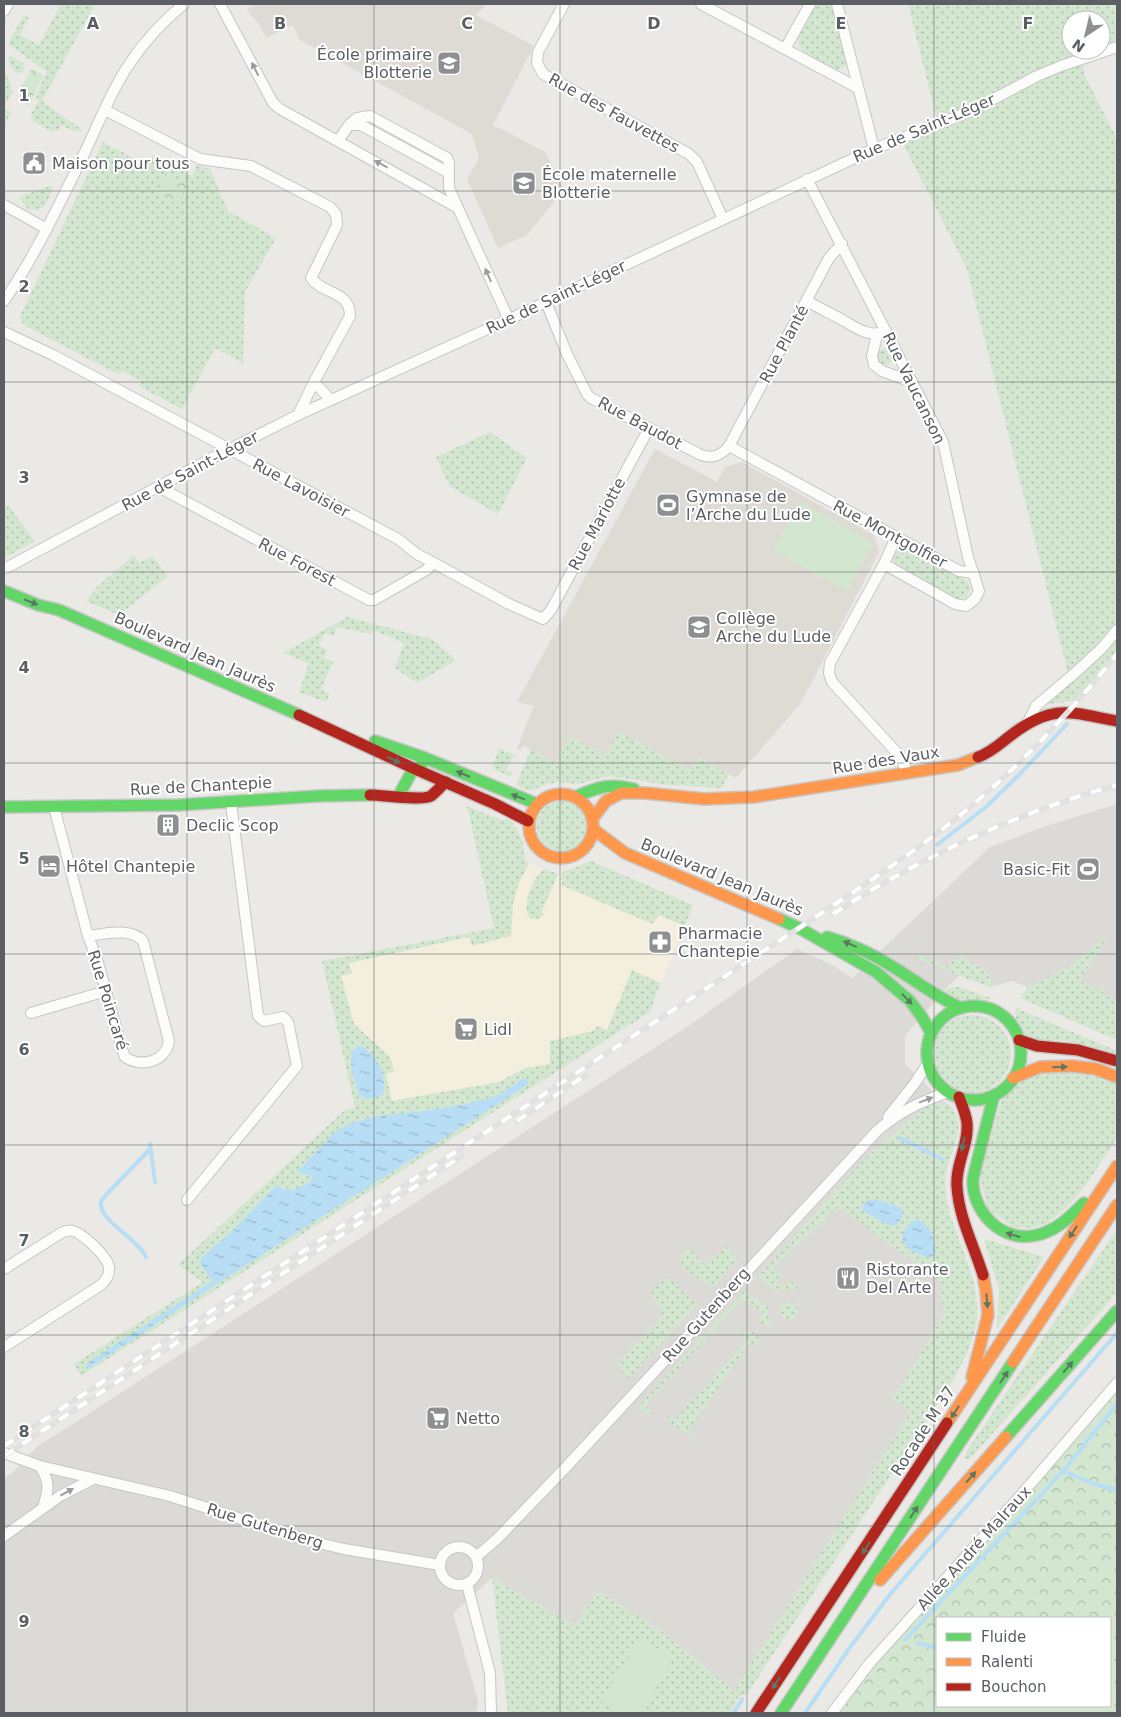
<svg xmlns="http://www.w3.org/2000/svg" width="1121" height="1717" font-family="'DejaVu Sans',sans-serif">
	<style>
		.commercial { fill: #f4eede }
		.industrial { fill: #dcdad6 }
		.education { fill: #dedbd5 }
		.grass { fill: url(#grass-dots); fill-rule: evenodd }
		.forest { fill: url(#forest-crowns); fill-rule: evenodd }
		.pitch { fill: #d3e7d0 }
		.water { fill: url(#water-ripples) }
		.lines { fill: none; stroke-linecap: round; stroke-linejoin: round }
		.stream { stroke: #b8def6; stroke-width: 4 }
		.street-casing { stroke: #c6c6c6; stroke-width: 12 }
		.fast-casing { stroke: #c7c7c7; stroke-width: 14 }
		.slow-casing { stroke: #c7c7c7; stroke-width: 14 }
		.jam-casing { stroke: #c7c7c7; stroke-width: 14 }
		.street { stroke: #fcfcfb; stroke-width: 10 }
		.fast { stroke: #63d668; stroke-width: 11 }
		.slow { stroke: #ff974d; stroke-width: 11 }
		.jam { stroke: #b3261e; stroke-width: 11 }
		.rail-casing { stroke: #e2e1e2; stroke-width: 5.5 }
		.rail { stroke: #fff; stroke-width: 4; stroke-dasharray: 11; stroke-linecap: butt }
		.oneway { fill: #9b9ea0 }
		.oneway2 { fill: #5d7764 }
		.grid { fill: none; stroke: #5b5f63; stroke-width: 1; stroke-opacity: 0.55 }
		.labels { text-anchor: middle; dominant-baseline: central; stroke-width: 4; stroke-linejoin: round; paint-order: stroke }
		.poi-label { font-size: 16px; fill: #5b5f63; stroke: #fff; text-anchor: start }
		.street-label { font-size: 16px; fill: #5b5f63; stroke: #fff }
		.grid-label { font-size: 16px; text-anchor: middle; font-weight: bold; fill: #5b5f63; stroke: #fff; stroke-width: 4; stroke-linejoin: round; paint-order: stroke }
	</style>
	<defs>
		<pattern id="grass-dots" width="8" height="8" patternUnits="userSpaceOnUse" patternTransform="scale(1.25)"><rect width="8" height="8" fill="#d3e7d0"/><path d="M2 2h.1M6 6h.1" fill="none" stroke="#aebeac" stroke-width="1.8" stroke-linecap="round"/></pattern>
		<pattern id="forest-crowns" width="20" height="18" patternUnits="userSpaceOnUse" patternTransform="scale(1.25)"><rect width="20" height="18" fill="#d3e7d0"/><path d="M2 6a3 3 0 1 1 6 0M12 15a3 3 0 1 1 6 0" fill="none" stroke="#aebeac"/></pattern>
		<pattern id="water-ripples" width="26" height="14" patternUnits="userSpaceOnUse" patternTransform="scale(1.25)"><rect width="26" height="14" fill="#b8def6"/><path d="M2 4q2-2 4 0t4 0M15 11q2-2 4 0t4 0" fill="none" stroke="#99b7cb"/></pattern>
	</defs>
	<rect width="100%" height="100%" fill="#eae9e5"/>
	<polygon class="commercial" points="467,806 504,821 506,818 515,825 525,851 525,861 561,876 564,871 572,869 591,861 693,905 650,1012 576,1058 523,1069 499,1082 355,1108 322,961 494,928"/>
	<polygon class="industrial" points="1117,804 1117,1028 1030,985 1027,987 1012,981 995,986 961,974 946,988 905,1036 905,1064 944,1102 953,1108 958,1130 947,1166 945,1181 946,1198 950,1216 973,1280 977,1305 975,1326 953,1380 747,1694 739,1696 657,1628 598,1591 575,1626 492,1578 453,1613 478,1701 476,1713 4,1713 4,1478 11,1474 37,1447 684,1029 797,949 834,966 852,978 990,847 1043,827"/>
	<g class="education">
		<polygon points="254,4 487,4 476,15 534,46 493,125 545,152 564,189 527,235 498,248 467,179 479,158 472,134 300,40 293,25 266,38 259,24 247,10"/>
		<polygon points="655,449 717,482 725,467 742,462 874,535 879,552 801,703 736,778 699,758 692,771 619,732 605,755 571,737 556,763 523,745 520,750 517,748 534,706 517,702"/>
	</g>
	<g class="grass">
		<polygon points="61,4 95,4 42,101 82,130 81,132 76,130 75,132 61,125 58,131 54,129 53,132 32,121 33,118 30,116 39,100 35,97 47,72 8,44 24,15 29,18 20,35 39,45"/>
		<path d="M816,4H833L847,58L845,67L838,70H835C789,46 791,48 816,4Z"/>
		<path d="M908,4H1117V47L1083,57L1084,74L1117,139V652L1079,700L1028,707L1068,673L967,269L900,138L938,124ZM1071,20H1101V50H1071Z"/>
		<path d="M11,56L24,64C25,69 24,71 19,74C14,72 9,65 8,59Z"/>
		<polygon points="4,69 13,91 4,107 11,112 4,126"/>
		<polygon points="103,142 147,165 153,155 192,176 197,165 210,169 228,211 276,238 245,292 243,363 215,348 182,409 139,386 141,381 122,371 119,375 26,326 22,322 20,316"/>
		<polygon points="50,186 54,188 45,205 38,210 28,209 19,197"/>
		<circle cx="885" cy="357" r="8"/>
		<polygon points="490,432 527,458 498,514 449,486 436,457"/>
		<polygon points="8,505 35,541 4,558 4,510"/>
		<path d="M899,549H908L966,580C972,587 970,591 966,598L955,599L896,566C892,559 892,555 899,549Z"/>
		<polygon points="134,555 139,563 152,556 168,576 119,615 86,601 99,585"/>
		<polygon points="347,617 432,639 456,660 417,683 395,668 404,643 373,630 371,634 336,627 334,636 325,633 319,645 327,650 324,658 333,662 321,689 330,694 326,702 299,692 309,663 283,653"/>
		<polygon points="619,732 691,771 699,758 729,774 721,788 668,785 609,776 578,784 558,782 547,784 533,790 526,790 516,785 531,749 556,763 571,737 605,755"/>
		<polygon points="499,748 517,756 516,758 513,757 506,769 512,773 510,777 492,768"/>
		<circle cx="562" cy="826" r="25"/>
		<path d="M467,806L504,821L506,818C520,826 525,846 525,861L529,863L519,883L513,903L511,936L472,946L469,937L349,963L352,973L341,976L354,1024L390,1057L394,1071L386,1074L392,1101L499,1082L523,1069L550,1064V1041L592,1031L598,1026L607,1030L632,970L661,983L650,1012L81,1376L74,1364L203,1282L178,1265L346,1109L355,1108L322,961L494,928Z"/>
		<polygon points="591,861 693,905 685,926 659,915 652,924 561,885 563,880 559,880 564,871 572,869"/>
		<path d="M544,869L558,874L541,913L544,914L538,919H530C521,905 532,879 544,869Z"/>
		<polygon points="1109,934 1080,979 1099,991 1104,984 1106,985 1102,992 1117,1002 1117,1040 1020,998 1030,985 1032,986 1069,967"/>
		<path d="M919,954L949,968L953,959L963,957C977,966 992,969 993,988L965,978L917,958Z"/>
		<polygon points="952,987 959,987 993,999 957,1000 942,995 945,990"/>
		<path d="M1016,1008L1117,1051V1054C1101,1049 1085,1043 1068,1041C1058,1039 1042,1041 1033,1039C1020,1035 1014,1020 1016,1008Z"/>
		<circle cx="972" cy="1054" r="39"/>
		<polygon points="1039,1072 1094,1073 1117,1081 1117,1138 1086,1185 1067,1207 1047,1224 1031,1228 1012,1227 988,1209 980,1178 1001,1101 1019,1083"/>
		<path d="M936,1102C951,1103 960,1115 958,1131C956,1148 945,1163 945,1183C946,1226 975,1262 977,1304C979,1332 966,1357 953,1380L747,1694L739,1696L731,1713H508L492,1578L575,1626L598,1591L657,1628L739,1695L737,1686L910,1413L893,1398L913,1367L945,1312L940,1295L942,1282L838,1207L773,1268L782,1275L775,1283L783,1288L790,1281L798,1286L797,1290H787L778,1292L758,1277L846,1179L864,1160L927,1105Z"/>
		<polygon points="1117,1229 1117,1293 970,1459 964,1459 966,1452"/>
		<polygon points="984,1239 1044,1257 997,1329 999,1289"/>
		<path d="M689,1247L704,1265L727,1247L738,1259L712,1289L682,1266C679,1257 682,1253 689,1247Z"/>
		<path d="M668,1278L675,1282L697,1305L628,1379L621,1371L619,1364C626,1350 663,1324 662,1312C662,1304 652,1300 651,1292L662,1281Z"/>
		<path d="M744,1291L768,1307L769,1317L772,1323L771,1326H766L758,1321L764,1313L742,1299L645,1405L653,1414C648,1415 640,1411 639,1406Z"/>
		<circle cx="789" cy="1311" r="9"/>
		<polygon points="746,1331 754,1332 757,1335 759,1340 757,1347 750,1342 688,1431 696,1437 692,1438 669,1422 667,1416 668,1414 675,1420 748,1340 741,1334"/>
	</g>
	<g class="forest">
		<polygon points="32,69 44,75 29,105 22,102 19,91"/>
		<polygon points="166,173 187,185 176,204 155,192"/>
		<path d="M1117,1383V1713H832ZM937,1618H1110V1706H937Z"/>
	</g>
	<g class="pitch">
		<polygon points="800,502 874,543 847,591 773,550"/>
		<polygon points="639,1638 674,1658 641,1713 619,1713 601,1702"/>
	</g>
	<g class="water">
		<path d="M362,1046C369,1051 373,1056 378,1063C382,1069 388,1092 381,1096C380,1097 374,1098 373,1098C366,1099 363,1099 359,1094C355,1079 345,1059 356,1047Z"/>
		<path d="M522,1079H526L529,1083L526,1086L215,1285L88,1369L86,1364L212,1281L200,1262L201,1258L230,1233L276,1186C291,1194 296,1189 311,1182L312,1176L297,1172L335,1132C360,1115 391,1115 421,1111C440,1109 484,1102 500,1094C508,1090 515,1084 522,1079Z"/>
		<polygon points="874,1199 898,1206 902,1210 902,1217 898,1224 891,1226 863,1211 862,1207 867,1201"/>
		<path d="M917,1220C931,1224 934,1239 936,1252L932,1257C920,1258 894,1244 905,1230C908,1225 911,1222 917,1220Z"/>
	</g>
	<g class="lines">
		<g class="stream">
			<polyline points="937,845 987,806 1019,775 1067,724"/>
			<polyline points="900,1138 942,1159"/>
			<polyline points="150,1144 155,1182"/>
			<path d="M146,1257C141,1242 96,1218 101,1202C102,1199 104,1197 106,1195L150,1149"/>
			<polyline points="1063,1471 1117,1404"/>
			<polyline points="905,1640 1063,1471 1094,1484 1117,1490"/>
			<polyline points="918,1643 937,1648"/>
			<polyline points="734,1713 742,1699"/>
			<polyline points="805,1713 851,1646 892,1592 1117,1333"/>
		</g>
		<g class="street-casing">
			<g id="street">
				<polyline points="220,4 273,103 280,109 458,208 509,320"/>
				<polyline points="564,4 538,52 537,63 543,74 689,154 697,162 723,219"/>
				<polyline points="701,4 858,88"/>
				<polyline points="837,4 874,149"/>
				<polyline points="4,11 8,4"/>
				<polyline points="785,49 810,4"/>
				<path d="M105,110L200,159L251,166L330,207L336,214L337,225L311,278C323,295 350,290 350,316L314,382"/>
				<polyline points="349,125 357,118 370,116 447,158 449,163 449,173"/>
				<polyline points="338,141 349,125 361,125 449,173 449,188 458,208"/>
				<polyline points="807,179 943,442 968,557 979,591 975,599 966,606 955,604 884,564"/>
				<polyline points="4,205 47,229"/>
				<path d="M4,301C36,255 59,204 84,154C98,125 110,93 128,66C143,43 163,21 184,4"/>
				<path d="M807,301C817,307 828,312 839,318C854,326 868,339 886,331"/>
				<path d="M546,302L567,354L587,394L591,398L701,455C713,459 721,456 729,446L829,258L842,244"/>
				<polyline points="4,332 53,355 398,539 417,554 432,562 509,604 543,619 551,610 649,428"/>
				<polyline points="877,335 872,356 874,365 882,371 912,382"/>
				<polyline points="298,415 314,382 331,400"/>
				<polyline points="729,446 959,571 974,573"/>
				<polyline points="163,485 166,491 369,600 374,600 428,569 432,562"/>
				<polyline points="896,537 884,564 830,663 829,673 832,682 899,755 908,773"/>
				<polyline points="4,569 214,457 298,415 516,316 874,149 969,112 1037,76 1061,66 1117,47"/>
				<polyline points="1028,722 1036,706 1076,672 1102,648 1117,630"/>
				<path d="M54,807L88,936L97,959L122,1049L125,1057C141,1068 166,1062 169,1041L143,941C131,927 104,934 88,936"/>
				<polyline points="31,1013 106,991"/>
				<polyline points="888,1117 915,1083 928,1063"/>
				<polyline points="187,1200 297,1066 288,1022 283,1017 264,1021 258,1016 231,803"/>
				<path d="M4,1269L61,1233C65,1231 69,1230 73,1231C81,1233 87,1240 93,1245C105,1257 118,1269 101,1285L4,1347"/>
				<polyline points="4,1453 40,1466 170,1496 306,1540 344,1549 440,1565"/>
				<path d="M40,1466C50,1482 49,1489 43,1507"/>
				<polyline points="4,1536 60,1496 93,1479"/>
				<circle cx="459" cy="1566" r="19"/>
				<path d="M476,1557L497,1539L567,1466L877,1131C898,1112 921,1101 949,1092"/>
				<polyline points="467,1584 490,1673 491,1713"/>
				<polyline points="832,1713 869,1664 1021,1495 1117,1383"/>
			</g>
		</g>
		<g class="fast-casing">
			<g id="fast">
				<polyline points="4,591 38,605 59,610 299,715"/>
				<polyline points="375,741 425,758 537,804"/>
				<polyline points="399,795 411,773 422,764"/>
				<path d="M575,797C598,787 609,783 634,789"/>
				<polyline points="4,807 179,805 318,796 370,795"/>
				<polyline points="779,919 799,928 876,972 910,1001 922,1017 931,1033"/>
				<path d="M827,937C852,944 875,955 898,970C919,983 938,998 961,1008"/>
				<circle cx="974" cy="1053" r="47"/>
				<path d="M994,1095L973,1178C971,1211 1002,1244 1037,1235C1056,1231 1070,1217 1084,1203"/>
				<polyline points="1006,1437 1117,1311"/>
				<polyline points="781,1713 1013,1362"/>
			</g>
		</g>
		<g class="slow-casing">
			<g id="slow">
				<circle cx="561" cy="826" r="32"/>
				<polyline points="593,818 606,801 621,793 645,793 704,799 754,797 958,765 978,757"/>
				<polyline points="593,829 625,853 779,919"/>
				<polyline points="1013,1078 1040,1067 1073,1066 1096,1069 1117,1077"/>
				<polyline points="1013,1362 1117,1205"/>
				<polyline points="972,1377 988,1315 986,1291 983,1275"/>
				<polyline points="947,1423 1117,1166"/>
				<polyline points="880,1580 1006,1437"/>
			</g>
		</g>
		<g class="jam-casing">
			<g id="jam">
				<polyline points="299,715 415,769 495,804 528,821"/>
				<path d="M978,757C991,753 1003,741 1014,733C1054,703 1072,713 1117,721"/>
				<path d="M370,795C383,795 422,801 431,796C436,792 441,786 446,782"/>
				<polyline points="1019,1040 1037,1046 1078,1050 1117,1061"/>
				<path d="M959,1097C962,1105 966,1114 967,1123C969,1145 955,1165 957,1187C959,1218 974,1246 983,1275"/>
				<polyline points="756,1713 947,1423"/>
			</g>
		</g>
		<use href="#street" class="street"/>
		<use href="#fast" class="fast"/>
		<use href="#slow" class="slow"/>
		<use href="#jam" class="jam"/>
		<g class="rail-casing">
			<g id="rail">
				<path d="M833,914C921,857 1016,813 1117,785"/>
				<polyline points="517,1121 586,1075"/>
				<path d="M4,1446L799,928C853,892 908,857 958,817C1017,769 1070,713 1117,654"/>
				<polyline points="4,1456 462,1156"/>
			</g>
		</g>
		<use href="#rail" class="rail"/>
	</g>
	<defs><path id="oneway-solid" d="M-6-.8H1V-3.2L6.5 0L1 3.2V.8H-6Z" transform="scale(1.25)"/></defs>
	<g class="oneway">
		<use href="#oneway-solid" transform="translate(255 69) rotate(-117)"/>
		<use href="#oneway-solid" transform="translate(381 164) rotate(-151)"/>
		<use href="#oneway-solid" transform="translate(488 275) rotate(-114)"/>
		<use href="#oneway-solid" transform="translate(926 1100) rotate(-21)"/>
		<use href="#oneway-solid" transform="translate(67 1492) rotate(-29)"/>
	</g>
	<g class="oneway2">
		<use href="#oneway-solid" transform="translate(31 602) rotate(21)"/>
		<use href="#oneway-solid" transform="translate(394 760) rotate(25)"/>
		<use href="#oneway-solid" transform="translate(463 774) rotate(-157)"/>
		<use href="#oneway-solid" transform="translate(518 797) rotate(-159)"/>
		<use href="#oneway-solid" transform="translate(850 944) rotate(-156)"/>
		<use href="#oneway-solid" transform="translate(907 999) rotate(46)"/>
		<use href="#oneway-solid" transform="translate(1060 1067) rotate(-2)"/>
		<use href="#oneway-solid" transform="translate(963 1144) rotate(104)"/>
		<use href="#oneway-solid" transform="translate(1073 1232) rotate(123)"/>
		<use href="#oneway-solid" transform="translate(1013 1235) rotate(-163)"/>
		<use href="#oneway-solid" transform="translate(987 1301) rotate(85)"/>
		<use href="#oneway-solid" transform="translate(1068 1367) rotate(-49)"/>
		<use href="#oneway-solid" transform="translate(1004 1377) rotate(-56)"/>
		<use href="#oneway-solid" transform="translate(955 1412) rotate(123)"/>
		<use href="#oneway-solid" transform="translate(971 1477) rotate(-49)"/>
		<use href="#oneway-solid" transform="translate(914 1512) rotate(-57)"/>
		<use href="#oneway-solid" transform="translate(866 1548) rotate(123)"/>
		<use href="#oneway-solid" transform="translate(776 1683) rotate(123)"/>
	</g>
	<path class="grid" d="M187,4V1713M374,4V1713M560,4V1713M747,4V1713M934,4V1713M4,191H1117M4,382H1117M4,572H1117M4,763H1117M4,954H1117M4,1145H1117M4,1335H1117M4,1526H1117"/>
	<defs>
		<g id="school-square" transform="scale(1.25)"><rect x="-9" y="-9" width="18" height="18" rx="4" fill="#8d8f90" stroke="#fff"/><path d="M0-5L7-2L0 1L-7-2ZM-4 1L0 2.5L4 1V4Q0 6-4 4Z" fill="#fff"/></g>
		<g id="civic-square" transform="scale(1.25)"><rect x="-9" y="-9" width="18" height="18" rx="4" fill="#8d8f90" stroke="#fff"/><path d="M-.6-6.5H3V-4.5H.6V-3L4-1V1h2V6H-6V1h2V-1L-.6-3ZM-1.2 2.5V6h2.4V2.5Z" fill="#fff"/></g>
		<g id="stadium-square" transform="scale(1.25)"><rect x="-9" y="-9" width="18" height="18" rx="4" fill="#8d8f90" stroke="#fff"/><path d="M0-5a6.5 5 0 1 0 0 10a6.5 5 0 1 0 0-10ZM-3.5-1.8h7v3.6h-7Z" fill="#fff"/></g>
		<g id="building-square" transform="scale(1.25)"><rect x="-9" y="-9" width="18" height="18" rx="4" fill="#8d8f90" stroke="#fff"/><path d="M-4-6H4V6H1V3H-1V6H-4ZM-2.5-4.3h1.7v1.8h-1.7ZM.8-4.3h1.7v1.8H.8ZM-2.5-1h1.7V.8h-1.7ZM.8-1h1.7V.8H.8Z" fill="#fff"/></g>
		<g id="hotel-square" transform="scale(1.25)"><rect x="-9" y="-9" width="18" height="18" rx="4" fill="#8d8f90" stroke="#fff"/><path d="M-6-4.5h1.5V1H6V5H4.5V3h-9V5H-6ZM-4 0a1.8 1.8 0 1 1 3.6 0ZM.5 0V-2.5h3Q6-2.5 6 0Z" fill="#fff"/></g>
		<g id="pharmacy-square" transform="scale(1.25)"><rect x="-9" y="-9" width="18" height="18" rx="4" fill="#8d8f90" stroke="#fff"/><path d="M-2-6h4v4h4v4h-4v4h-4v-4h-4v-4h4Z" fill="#fff"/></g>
		<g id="supermarket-square" transform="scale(1.25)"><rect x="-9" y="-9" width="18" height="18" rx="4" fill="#8d8f90" stroke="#fff"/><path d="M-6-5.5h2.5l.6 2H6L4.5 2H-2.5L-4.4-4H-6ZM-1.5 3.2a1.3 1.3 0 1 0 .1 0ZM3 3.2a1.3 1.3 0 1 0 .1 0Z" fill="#fff"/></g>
		<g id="restaurant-square" transform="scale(1.25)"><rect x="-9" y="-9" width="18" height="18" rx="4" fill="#8d8f90" stroke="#fff"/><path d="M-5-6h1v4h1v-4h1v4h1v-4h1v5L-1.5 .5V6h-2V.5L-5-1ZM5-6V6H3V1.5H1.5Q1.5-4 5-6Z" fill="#fff"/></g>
	</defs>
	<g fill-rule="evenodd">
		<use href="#school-square" x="449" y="63"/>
		<use href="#civic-square" x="34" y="163"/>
		<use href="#school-square" x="524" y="183"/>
		<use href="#stadium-square" x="668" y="505"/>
		<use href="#school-square" x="699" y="627"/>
		<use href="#building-square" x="168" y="825"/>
		<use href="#hotel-square" x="49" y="866"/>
		<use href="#stadium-square" x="1088" y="869"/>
		<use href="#pharmacy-square" x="660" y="942"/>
		<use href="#supermarket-square" x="466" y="1029"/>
		<use href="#restaurant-square" x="848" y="1278"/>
		<use href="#supermarket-square" x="438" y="1418"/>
	</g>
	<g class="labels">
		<g class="poi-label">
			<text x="432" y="54" text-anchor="end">École primaire<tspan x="432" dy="18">Blotterie</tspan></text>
			<text x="52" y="163">Maison pour tous</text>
			<text x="542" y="174">École maternelle<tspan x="542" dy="18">Blotterie</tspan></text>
			<text x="686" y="496">Gymnase de<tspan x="686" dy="18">l’Arche du Lude</tspan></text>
			<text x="716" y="618">Collège<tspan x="716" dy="18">Arche du Lude</tspan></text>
			<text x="186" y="825">Declic Scop</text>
			<text x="66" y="866">Hôtel Chantepie</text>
			<text x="1070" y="869" text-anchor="end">Basic-Fit</text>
			<text x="678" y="933">Pharmacie<tspan x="678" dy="18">Chantepie</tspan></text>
			<text x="484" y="1029">Lidl</text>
			<text x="866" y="1269">Ristorante<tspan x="866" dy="18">Del Arte</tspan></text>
			<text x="456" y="1418">Netto</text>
		</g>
		<g class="street-label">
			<text transform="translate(614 113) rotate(29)">Rue des Fauvettes</text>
			<text transform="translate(924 128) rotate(-23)">Rue de Saint-Léger</text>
			<text transform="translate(556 297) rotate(-25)">Rue de Saint-Léger</text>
			<text transform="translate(784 344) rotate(-62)">Rue Planté</text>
			<text transform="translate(914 388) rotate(64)">Rue Vaucanson</text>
			<text transform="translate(640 423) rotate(28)">Rue Baudot</text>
			<text transform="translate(190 471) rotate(-28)">Rue de Saint-Léger</text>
			<text transform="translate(301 488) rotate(28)">Rue Lavoisier</text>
			<text transform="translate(597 524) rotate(-62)">Rue Mariotte</text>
			<text transform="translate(890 534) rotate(28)">Rue Montgolfier</text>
			<text transform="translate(297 562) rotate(28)">Rue Forest</text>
			<text transform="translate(195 652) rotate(24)">Boulevard Jean Jaurès</text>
			<text transform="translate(886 760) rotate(-9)">Rue des Vaux</text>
			<text transform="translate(201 786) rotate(-3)">Rue de Chantepie</text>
			<text transform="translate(722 877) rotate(23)">Boulevard Jean Jaurès</text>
			<text transform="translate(108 1000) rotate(73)">Rue Poincaré</text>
			<text transform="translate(706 1315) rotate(-48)">Rue Gutenberg</text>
			<text transform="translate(923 1431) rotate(-57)">Rocade M 37</text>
			<text transform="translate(265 1526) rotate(17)">Rue Gutenberg</text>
			<text transform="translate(974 1548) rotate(-48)">Allée André Malraux</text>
		</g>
	</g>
	<g class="grid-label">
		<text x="93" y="29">A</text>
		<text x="280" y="29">B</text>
		<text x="467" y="29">C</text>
		<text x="654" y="29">D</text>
		<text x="841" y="29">E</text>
		<text x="1028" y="29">F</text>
		<text x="24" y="101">1</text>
		<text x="24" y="292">2</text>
		<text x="24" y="483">3</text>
		<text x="24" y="673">4</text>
		<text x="24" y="864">5</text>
		<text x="24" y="1055">6</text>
		<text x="24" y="1246">7</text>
		<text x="24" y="1437">8</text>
		<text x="24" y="1627">9</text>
	</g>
	<rect width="1121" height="1717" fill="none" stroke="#5b5f63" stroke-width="10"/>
	<rect x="936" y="1617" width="175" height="90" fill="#ffffff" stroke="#bdbfc1"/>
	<rect x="946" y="1633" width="25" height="8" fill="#63d668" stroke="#bdbfc1"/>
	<text x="981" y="1642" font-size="15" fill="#5b5f63">Fluide</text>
	<rect x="946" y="1658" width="25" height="8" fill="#ff974d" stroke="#bdbfc1"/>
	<text x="981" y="1667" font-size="15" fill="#5b5f63">Ralenti</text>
	<rect x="946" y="1683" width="25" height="8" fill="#b3261e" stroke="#bdbfc1"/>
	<text x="981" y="1692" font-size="15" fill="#5b5f63">Bouchon</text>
	<g transform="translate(1086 35) rotate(215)"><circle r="24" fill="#ffffff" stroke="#bdbfc1"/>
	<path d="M0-4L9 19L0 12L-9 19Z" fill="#8d8f90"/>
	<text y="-8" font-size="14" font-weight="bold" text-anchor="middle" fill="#5b5f63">N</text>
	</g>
</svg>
